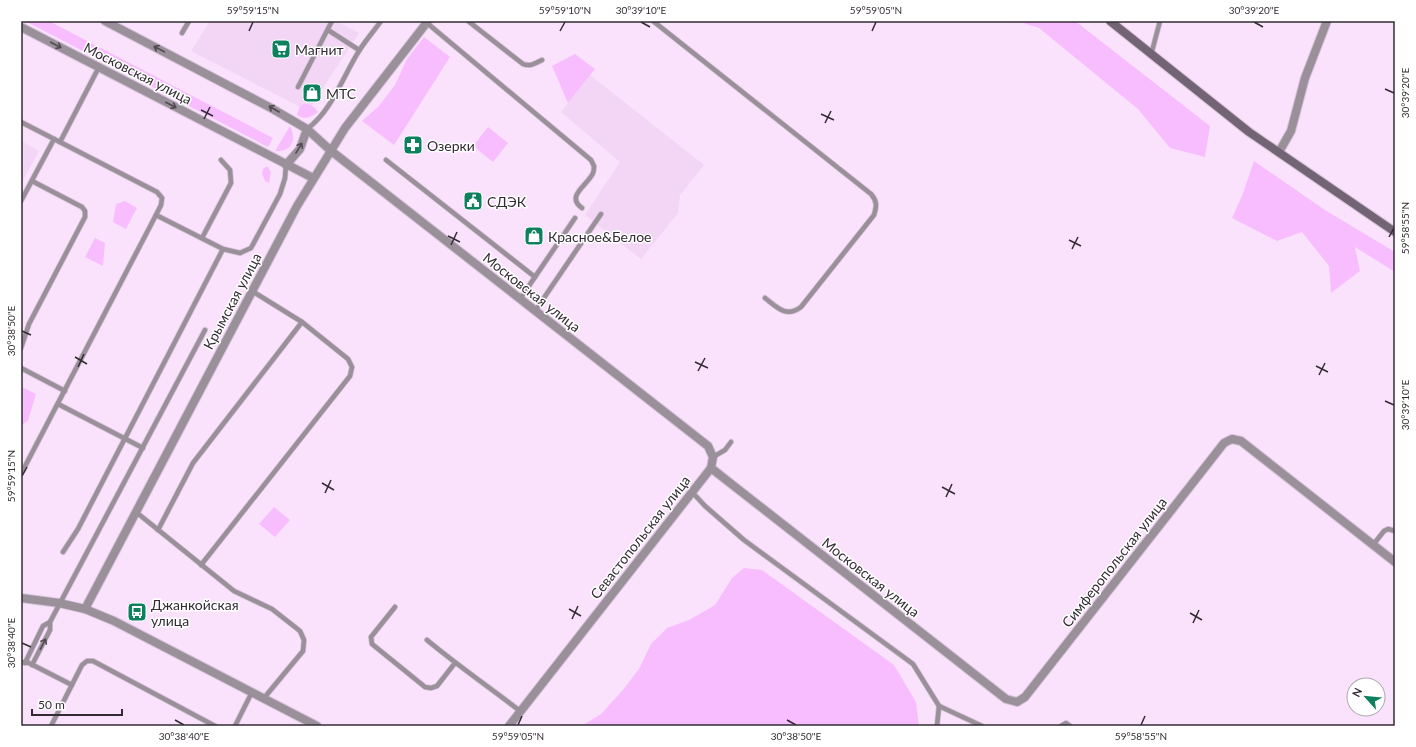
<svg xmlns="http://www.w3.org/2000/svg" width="1416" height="747" font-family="Lato,sans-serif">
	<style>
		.built { fill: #f3d5f5 }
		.green { fill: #f8bdfe }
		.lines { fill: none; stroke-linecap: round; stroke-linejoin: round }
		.service-casing { stroke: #d6c1d8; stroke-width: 6 }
		.minor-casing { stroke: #d6c1d8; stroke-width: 10 }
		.secondary-casing { stroke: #d6c1d8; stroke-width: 10 }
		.service { stroke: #99909a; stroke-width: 4.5 }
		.minor { stroke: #99909a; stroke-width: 8 }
		.secondary { stroke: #726474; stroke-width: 8 }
		.oneway { stroke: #524953 }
		.ticks { fill: none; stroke: #332b34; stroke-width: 1.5 }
		.labels { text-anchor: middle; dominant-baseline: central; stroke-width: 3; stroke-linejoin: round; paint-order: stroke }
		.poi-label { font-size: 14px; fill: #332b34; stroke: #fff; text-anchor: start }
		.street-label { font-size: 14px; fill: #332b34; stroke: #fff }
		.neatline { fill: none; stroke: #332b34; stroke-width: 1.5 }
		.ticks-label { font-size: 10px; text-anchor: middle; fill: #332b34 }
	</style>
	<rect width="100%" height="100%" fill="#fae2fc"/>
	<g class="built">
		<polygon points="210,21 336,21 359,33 308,111 191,51"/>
		<polygon points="590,75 704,165 680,195 678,213 641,259 585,215 620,162 561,112"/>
		<polygon points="21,141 39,151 21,184"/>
	</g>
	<g class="green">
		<polygon points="25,21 49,21 273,138 268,147"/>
		<polygon points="1017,21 1075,21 1210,126 1205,157 1170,148 1138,109 1039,28"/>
		<polygon points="424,37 450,57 394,145 362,121 379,106 395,85 407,59"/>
		<polygon points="575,54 595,69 568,103 552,66"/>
		<path d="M304,104C311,104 315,107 318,112C310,118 305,120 297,115L300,106Z"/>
		<path d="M290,126C297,140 292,152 275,151Z"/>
		<polygon points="488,127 508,143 493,162 473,146"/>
		<polygon points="1254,161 1325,210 1395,252 1395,272 1355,247 1360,271 1331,293 1329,266 1302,232 1277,241 1232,218 1242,196"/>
		<polygon points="267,166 271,172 269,183 265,181 262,174 263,169"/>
		<polygon points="125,201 137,208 126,229 113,222 116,204"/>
		<polygon points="95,238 105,243 103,266 85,257"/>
		<polygon points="22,387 36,394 28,421 21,425"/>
		<polygon points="274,507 290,520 275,537 259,524"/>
		<polygon points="744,568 762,570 894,665 916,702 919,726 551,726 568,724 583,725 601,714 622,691 639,669 651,644 667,628 689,620 715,605 732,578"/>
	</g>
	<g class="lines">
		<g class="service-casing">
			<g id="service">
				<path d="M468,21L523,64C530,67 536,63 542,60"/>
				<path d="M653,21L871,194C877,201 877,206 874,215L801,307C786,318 778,308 765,298"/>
				<path d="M427,23L591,160L594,166C594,168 594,171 593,173C588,185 565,196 582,208"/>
				<polyline points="328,30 359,50"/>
				<polyline points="182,33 189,21"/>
				<polyline points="1151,55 1160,21"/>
				<polyline points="298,87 332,21"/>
				<polyline points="21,122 157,192 162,198 161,205 156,215 21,474"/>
				<path d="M307,129C332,111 343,76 359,51C365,41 374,31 381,21"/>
				<polyline points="60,142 99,67"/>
				<polyline points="386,160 535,277"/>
				<polyline points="21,201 54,139"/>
				<polyline points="156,215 223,249 240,253 251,248 280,194 285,178 286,165"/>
				<polyline points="202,238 231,183 230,170 221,160"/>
				<polyline points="520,299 575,218"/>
				<polyline points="535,311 601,214"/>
				<polyline points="21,348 29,324 85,217 85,211 82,207 32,181"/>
				<polyline points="21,368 65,391"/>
				<polyline points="58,404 143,448"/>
				<polyline points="713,457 725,450 731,442"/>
				<polyline points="692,492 705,506 744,540 913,664 939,706 937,726"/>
				<polyline points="136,512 234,591 272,609 300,631 304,640 303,651 264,698"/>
				<polyline points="158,530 193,463 302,322"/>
				<polyline points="1373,545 1384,531 1388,529 1395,531"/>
				<polyline points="63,552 78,529 223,249"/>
				<polyline points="201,565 350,376 352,367 348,359 302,322 252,291"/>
				<polyline points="395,607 371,637 372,644 425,687 431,688 437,686 455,663"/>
				<path d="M427,640C457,665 489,687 520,711"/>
				<polyline points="21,662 29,663 72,685"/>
				<polyline points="25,663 43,626 50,622 205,330"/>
				<polyline points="32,665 50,630 50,622"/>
				<polyline points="939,706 982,726"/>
				<polyline points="51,726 82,665 87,661 93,661 215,726"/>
				<polyline points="235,726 252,692"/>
				<polyline points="1061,726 1066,723 1070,726"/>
			</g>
		</g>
		<g class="minor-casing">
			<g id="minor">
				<polyline points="105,21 271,108 307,129 330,150 708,446 713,457 711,468 509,726"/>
				<polyline points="21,27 313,178"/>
				<polyline points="1279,152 1291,131 1305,78 1327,21"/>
				<polyline points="286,165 300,149 307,129"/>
				<polyline points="711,468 1006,699 1017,702 1025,697 1224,443 1232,439 1241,441 1395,562"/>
				<polyline points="21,598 59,603 85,609 114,621 317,726"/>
				<polyline points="85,609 297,206 345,128 428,21"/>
			</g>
		</g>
		<g class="secondary-casing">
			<polyline id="secondary" points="1110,21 1249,132 1395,232"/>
		</g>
		<use href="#service" class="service"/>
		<use href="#minor" class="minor"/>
		<use href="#secondary" class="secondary"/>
	</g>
	<defs><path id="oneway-shaft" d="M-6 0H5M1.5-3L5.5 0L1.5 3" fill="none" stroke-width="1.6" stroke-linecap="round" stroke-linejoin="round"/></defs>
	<g class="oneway">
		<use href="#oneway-shaft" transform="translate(56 45) rotate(28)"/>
		<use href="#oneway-shaft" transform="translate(159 49) rotate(-152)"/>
		<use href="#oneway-shaft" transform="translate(171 105) rotate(27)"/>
		<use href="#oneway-shaft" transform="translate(274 109) rotate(-150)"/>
		<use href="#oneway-shaft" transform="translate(299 148) rotate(-59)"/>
		<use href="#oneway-shaft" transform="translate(43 644) rotate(-63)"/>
	</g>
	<path class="ticks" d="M641,22L650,27M1254,22L1263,27M249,31L253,22M560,31L565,22M872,31L876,22M1385,89L1394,93M201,110L213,116M821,114L834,120M204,119L210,107M825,123L831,111M448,236L460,242M1389,237L1394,228M1069,240L1081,246M451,245L457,232M1072,249L1078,237M22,331L31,335M75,357L87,364M695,362L708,368M1316,366L1328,372M78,367L84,354M698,371L705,358M1319,375L1325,363M1385,401L1394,405M22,476L27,467M322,483L334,490M942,487L955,494M325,493L331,480M946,497L952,484M569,609L581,616M1190,613L1202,620M572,619L578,606M1193,623L1199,610M22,643L31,647M175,720L184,725M787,720L796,725M518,725L522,716M1141,725L1145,716"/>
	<defs>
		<g id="supermarket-square" transform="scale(1)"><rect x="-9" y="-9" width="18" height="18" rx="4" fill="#0d805e" stroke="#fff"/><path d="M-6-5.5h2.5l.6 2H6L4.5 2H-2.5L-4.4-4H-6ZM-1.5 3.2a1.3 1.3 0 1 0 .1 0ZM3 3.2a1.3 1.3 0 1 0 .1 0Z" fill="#fff"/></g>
		<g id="shop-square" transform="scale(1)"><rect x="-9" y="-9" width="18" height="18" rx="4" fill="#0d805e" stroke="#fff"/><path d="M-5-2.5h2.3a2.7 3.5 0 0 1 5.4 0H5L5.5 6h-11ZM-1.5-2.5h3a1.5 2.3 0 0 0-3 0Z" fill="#fff"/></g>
		<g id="pharmacy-square" transform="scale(1)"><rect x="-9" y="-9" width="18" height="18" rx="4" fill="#0d805e" stroke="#fff"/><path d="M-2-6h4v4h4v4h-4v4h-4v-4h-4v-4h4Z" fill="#fff"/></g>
		<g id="civic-square" transform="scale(1)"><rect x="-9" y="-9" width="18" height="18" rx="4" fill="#0d805e" stroke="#fff"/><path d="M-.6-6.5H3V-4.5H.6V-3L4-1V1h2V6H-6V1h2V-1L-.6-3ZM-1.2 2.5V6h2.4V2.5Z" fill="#fff"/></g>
		<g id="bus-square" transform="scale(1)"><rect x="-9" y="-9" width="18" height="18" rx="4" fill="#0d805e" stroke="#fff"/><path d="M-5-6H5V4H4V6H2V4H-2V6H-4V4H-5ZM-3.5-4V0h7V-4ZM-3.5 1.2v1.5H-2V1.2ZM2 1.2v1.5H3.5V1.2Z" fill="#fff"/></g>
	</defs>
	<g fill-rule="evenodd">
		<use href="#supermarket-square" x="281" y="49"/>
		<use href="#shop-square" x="312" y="93"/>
		<use href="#pharmacy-square" x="413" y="145"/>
		<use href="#civic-square" x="473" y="201"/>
		<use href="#shop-square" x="534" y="236"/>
		<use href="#bus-square" x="137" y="612"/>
	</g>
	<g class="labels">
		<g class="poi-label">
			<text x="295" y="49">Магнит</text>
			<text x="326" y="93">МТС</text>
			<text x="427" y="145">Озерки</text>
			<text x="487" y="201">СДЭК</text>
			<text x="548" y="236">Красное&amp;Белое</text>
			<text x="151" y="604">Джанкойская<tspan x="151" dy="16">улица</tspan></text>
		</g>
		<g class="street-label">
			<text transform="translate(138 73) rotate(27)">Московская улица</text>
			<text transform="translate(532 292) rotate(38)">Московская улица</text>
			<text transform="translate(232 301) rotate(-62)">Крымская улица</text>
			<text transform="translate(640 537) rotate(-52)">Севастопольская улица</text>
			<text transform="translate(1114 562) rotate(-52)">Симферопольская улица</text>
			<text transform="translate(871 577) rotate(38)">Московская улица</text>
		</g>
	</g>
	<rect width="1416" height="747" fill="none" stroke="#ffffff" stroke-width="44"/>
	<g transform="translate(1366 697) rotate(297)"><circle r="19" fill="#ffffff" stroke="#adaaae"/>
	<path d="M0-3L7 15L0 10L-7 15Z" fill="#0d805e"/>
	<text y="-6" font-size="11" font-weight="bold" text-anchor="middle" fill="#332b34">N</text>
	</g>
	<path d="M32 709v6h90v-6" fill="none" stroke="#332b34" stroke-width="2"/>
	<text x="38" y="709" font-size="12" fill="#332b34" stroke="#ffffff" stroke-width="3" paint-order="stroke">50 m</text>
	<rect x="22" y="22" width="1372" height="703" class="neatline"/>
	<g class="ticks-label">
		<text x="253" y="14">59°59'15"N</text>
		<text x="565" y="14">59°59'10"N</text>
		<text x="641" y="14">30°39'10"E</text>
		<text x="876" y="14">59°59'05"N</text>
		<text x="1254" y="14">30°39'20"E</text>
		<text transform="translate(1405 93) rotate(-90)" y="4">30°39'20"E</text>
		<text transform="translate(1405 228) rotate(-90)" y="4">59°58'55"N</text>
		<text transform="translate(11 331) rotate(-90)" y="4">30°38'50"E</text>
		<text transform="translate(1405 405) rotate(-90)" y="4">30°39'10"E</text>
		<text transform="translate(11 476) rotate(-90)" y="4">59°59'15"N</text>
		<text transform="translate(11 643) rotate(-90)" y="4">30°38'40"E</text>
		<text x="184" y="740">30°38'40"E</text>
		<text x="518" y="740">59°59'05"N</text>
		<text x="796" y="740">30°38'50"E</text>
		<text x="1141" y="740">59°58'55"N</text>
	</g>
</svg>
